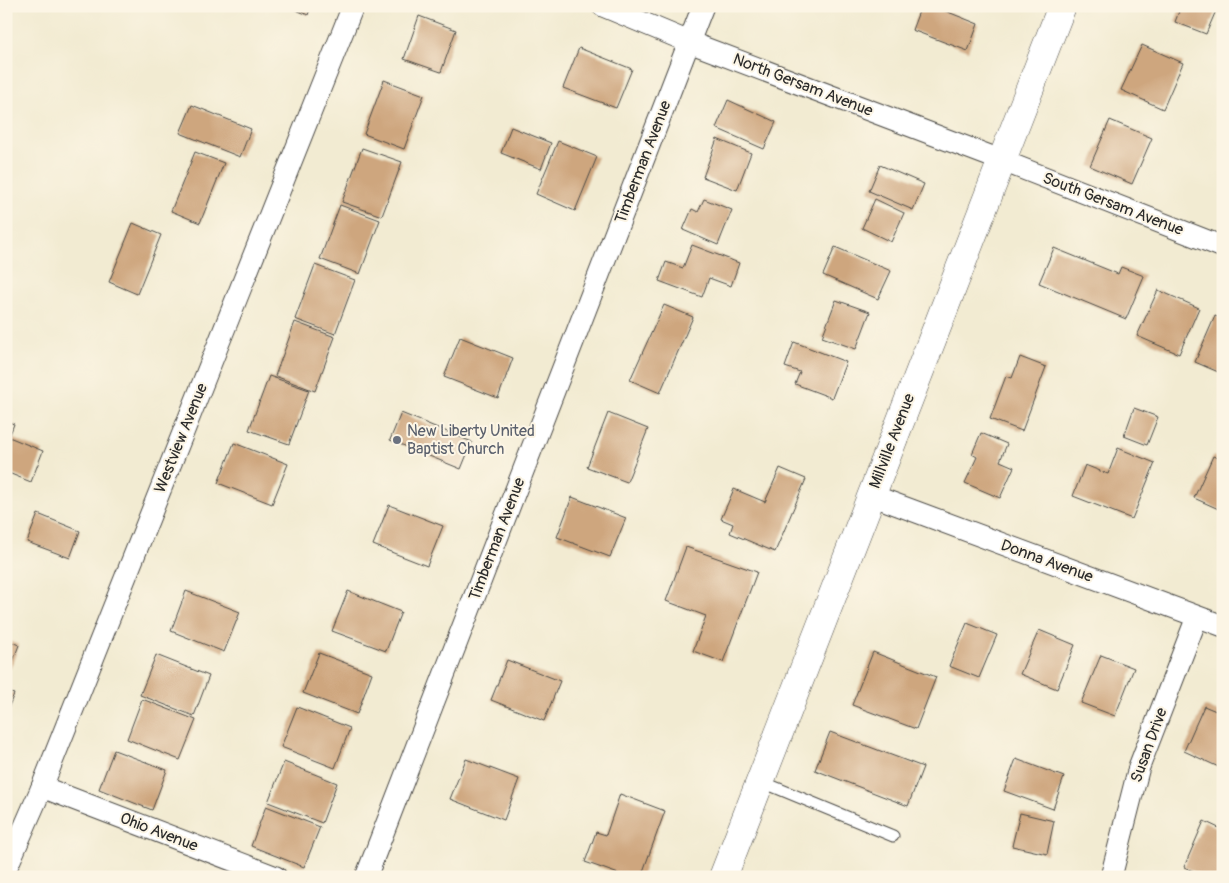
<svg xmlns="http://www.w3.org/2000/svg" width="1229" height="883" font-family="Pangolin,sans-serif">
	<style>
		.building { fill: #cea67e }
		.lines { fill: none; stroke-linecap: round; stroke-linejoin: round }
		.service-casing { stroke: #494844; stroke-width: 13 }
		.minor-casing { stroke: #494844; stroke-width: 23 }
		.secondary-casing { stroke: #494844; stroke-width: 29 }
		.service { stroke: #fff; stroke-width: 11 }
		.minor { stroke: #fff; stroke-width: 21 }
		.secondary { stroke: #fff; stroke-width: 28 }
		.worship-dot { fill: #6b7280; stroke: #fcf5e5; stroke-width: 2 }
		.labels { text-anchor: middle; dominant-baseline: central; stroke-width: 4; stroke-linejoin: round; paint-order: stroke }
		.street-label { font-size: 16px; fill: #2b2b2b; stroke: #fcf5e5 }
		.worship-label { font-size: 16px; fill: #5b616d; stroke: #fcf5e5; text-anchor: start }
	</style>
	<rect width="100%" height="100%" fill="#fcf5e5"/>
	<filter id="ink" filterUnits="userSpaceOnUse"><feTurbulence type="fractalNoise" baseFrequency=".02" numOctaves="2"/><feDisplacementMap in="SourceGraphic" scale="10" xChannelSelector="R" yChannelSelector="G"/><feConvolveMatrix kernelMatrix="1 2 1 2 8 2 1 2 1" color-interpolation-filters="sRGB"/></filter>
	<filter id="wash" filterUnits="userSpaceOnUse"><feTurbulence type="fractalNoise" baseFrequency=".0096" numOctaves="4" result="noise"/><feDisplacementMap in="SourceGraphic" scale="20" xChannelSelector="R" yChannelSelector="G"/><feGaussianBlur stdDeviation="1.12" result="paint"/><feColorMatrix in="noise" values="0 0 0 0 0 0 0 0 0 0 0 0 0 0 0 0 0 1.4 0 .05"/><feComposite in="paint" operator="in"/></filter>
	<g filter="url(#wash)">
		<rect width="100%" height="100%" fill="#f2ebd2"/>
		<g id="blocks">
			<g class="building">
				<polygon points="287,6 311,6 308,15"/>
				<polygon points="921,6 933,6 978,24 968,51 912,30"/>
				<polygon points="1181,6 1218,6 1206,34 1175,22"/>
				<polygon points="419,16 456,30 441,72 404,59"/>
				<polygon points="1142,45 1183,63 1163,109 1121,90"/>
				<polygon points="579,48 632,69 616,108 563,88"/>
				<polygon points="384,80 424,95 404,149 364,134"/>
				<polygon points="728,100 776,122 764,149 716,128"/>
				<polygon points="192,105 251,129 240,157 180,133"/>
				<polygon points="1110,120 1152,138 1132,184 1090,166"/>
				<polygon points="511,127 551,143 541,169 501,153"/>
				<polygon points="717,139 751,153 737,190 703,177"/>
				<polygon points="558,141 597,157 575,211 536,194"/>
				<polygon points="362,148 402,162 382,216 342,202"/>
				<polygon points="195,152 224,163 200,223 171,211"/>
				<polygon points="880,165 924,184 913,210 869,191"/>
				<polygon points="704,199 732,210 718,245 683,230 692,209 698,212"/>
				<polygon points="875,199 904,213 891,242 862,228"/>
				<polygon points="340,205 380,220 360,274 320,259"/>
				<polygon points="133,223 161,235 137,294 109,282"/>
				<polygon points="692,245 739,263 731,286 709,278 702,297 659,281 666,262 683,268"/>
				<polygon points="835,247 891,271 878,299 823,275"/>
				<polygon points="1054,248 1118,274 1121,267 1144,276 1126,319 1039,283"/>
				<polygon points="315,265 355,280 335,334 295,319"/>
				<polygon points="1158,290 1199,308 1179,354 1137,336"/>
				<polygon points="836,300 870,312 856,349 822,337"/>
				<polygon points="664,305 693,317 660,393 630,380"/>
				<polygon points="1215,316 1223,319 1223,374 1195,362"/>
				<polygon points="295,322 335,337 315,391 275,376"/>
				<polygon points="460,337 513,358 498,398 444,377"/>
				<polygon points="794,342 846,362 832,398 795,384 800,372 785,367"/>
				<polygon points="1020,357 1046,367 1022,431 990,419 1006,376 1012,378"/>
				<polygon points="269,376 309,390 289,444 249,430"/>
				<polygon points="1134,408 1158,417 1147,445 1124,436"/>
				<polygon points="401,413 472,442 461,469 390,440"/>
				<polygon points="608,413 648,429 627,482 587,467"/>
				<polygon points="6,421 14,424 9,437 43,451 31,482 6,472"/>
				<polygon points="981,433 1007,444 1000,461 1014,467 1000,498 965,483 977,457 972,454"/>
				<polygon points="234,443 288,464 272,504 218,483"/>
				<polygon points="1118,448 1155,463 1132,519 1073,496 1085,465 1108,474"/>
				<polygon points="1213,456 1223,460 1223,511 1194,498"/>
				<polygon points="780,468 806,479 775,552 730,533 733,524 721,519 734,489 765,502"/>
				<polygon points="572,497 626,518 610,557 557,537"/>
				<polygon points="389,505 443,526 427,566 373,545"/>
				<polygon points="38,514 80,531 70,558 27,542"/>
				<polygon points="686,547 757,572 723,662 693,651 706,616 666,601"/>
				<polygon points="186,591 240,612 224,652 171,631"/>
				<polygon points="348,591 401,612 386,651 332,631"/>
				<polygon points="967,623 997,635 979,678 949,666"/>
				<polygon points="1039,630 1075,645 1057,689 1020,674"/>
				<polygon points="6,640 19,645 10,669 6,668"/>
				<polygon points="873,652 936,677 916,729 852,705"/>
				<polygon points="319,653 372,673 357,714 303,693"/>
				<polygon points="156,655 209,676 194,716 140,695"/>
				<polygon points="1101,655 1134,668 1115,716 1081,703"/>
				<polygon points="507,660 560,681 544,721 491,700"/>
				<polygon points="6,691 14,694 6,713"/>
				<polygon points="142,699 196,720 180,760 127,739"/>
				<polygon points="1204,706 1223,714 1223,769 1184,751"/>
				<polygon points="297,707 350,728 335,768 281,747"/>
				<polygon points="830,732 923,767 908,806 815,770"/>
				<polygon points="114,750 167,770 152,810 99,789"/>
				<polygon points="466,759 519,779 504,820 450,799"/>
				<polygon points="1016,759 1064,777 1053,809 1004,791"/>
				<polygon points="284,762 337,783 322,823 268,802"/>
				<polygon points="620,794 665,811 641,877 627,877 585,862 596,832 606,835"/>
				<polygon points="266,806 320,827 304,867 251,846"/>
				<polygon points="1020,813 1054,821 1047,854 1012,846"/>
				<polygon points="1204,821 1223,830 1223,877 1206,877 1184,867"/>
			</g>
		</g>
	</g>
	<g filter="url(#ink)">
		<use href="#blocks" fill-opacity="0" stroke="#494844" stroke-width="1"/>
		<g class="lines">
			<g class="service-casing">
				<polyline id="service" points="760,781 893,836"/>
			</g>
			<g class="minor-casing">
				<g id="minor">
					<polyline points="603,6 689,42 1003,161 1223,247"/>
					<polyline points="871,495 1223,626"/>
					<polyline points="42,787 276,877"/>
					<polyline points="6,869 42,787 353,6"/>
					<polyline points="366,877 703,6"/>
					<polyline points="1111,877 1139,767 1197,617"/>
				</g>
			</g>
			<g class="secondary-casing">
				<polyline id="secondary" points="723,877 1062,6"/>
			</g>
			<use href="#service" class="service"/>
			<use href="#minor" class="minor"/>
			<use href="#secondary" class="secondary"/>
		</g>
	</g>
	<circle class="worship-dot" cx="397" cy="440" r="5"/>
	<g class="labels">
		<g class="street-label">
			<text transform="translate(803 85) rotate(21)">North Gersam Avenue</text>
			<text transform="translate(643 162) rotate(-69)">Timberman Avenue</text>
			<text transform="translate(1113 204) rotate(21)">South Gersam Avenue</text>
			<text transform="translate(181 438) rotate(-68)">Westview Avenue</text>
			<text transform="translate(892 441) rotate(-69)">Millville Avenue</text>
			<text transform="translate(497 539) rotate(-69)">Timberman Avenue</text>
			<text transform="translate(1047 561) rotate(20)">Donna Avenue</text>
			<text transform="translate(1149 745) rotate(-70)">Susan Drive</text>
			<text transform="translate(159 832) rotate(21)">Ohio Avenue</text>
		</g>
		<g class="worship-label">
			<text x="407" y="431">New Liberty United<tspan x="407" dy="18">Baptist Church</tspan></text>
		</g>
	</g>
	<rect width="1229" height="883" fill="none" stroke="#fcf5e5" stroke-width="25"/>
</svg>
